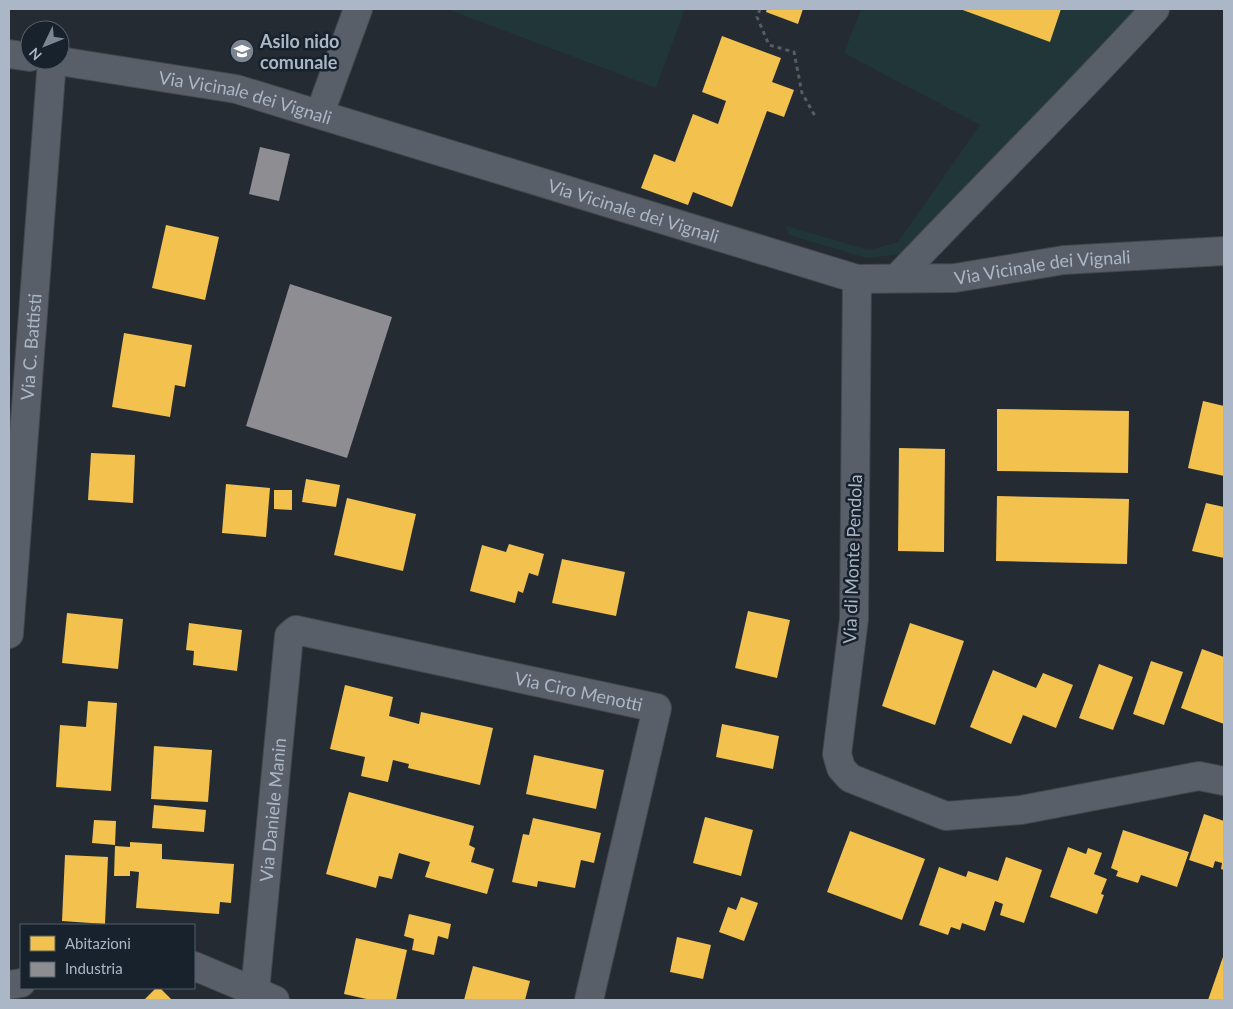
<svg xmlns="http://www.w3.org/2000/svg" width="1233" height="1009" font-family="Lato,sans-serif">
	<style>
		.green { fill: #213638 }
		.homes { fill: #f2c14e }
		.industry { fill: #8d8d92 }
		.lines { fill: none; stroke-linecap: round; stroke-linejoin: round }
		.minor-casing { stroke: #42474d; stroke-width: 30 }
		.path { stroke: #565d64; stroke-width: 3; stroke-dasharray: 4 4; stroke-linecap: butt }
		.minor { stroke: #585f68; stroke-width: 28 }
		.labels { text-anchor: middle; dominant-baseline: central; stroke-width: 5; stroke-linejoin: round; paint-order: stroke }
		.poi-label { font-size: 18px; font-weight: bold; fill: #abb7c6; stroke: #17222d; text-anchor: start }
		.street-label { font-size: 18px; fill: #abb7c6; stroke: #17222d }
	</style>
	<rect width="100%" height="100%" fill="#242b32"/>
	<g class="green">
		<polygon points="447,9 685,9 656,88"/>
		<polygon points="861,9 1141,9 913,253 867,258 789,235 786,226 869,250 898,242 980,125 844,53"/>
	</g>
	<g class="homes">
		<polygon points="767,9 803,9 798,24 766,12"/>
		<polygon points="960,9 1061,9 1050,42"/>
		<polygon points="722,36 781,58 772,82 794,90 784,117 767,111 732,207 693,192 688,205 641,188 654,154 675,162 693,114 718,124 726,101 702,92"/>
		<polygon points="166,225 219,237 205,300 152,288"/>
		<polygon points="124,333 192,345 185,387 175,385 170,417 112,407"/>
		<polygon points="1203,401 1224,406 1224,476 1188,468"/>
		<polygon points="997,409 1129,411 1128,473 997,471"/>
		<polygon points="899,448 945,449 944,552 898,551"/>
		<polygon points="91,453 135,455 133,503 88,500"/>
		<polygon points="306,479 340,485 336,507 302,502"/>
		<polygon points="226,484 270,488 266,537 222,533"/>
		<polygon points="274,490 292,490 292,510 274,509"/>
		<polygon points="997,496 1129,499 1127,564 996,561"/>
		<polygon points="347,498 416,514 403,571 334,555"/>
		<polygon points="1206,503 1224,507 1224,558 1192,551"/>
		<polygon points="509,544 544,554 538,576 529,573 523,593 518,591 515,603 470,591 482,545 506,552"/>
		<polygon points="562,559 625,572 616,616 552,603"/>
		<polygon points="748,611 790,620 777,678 735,668"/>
		<polygon points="67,613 123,619 118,669 62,663"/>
		<polygon points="189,623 242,630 237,671 193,665 194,651 186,650"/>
		<polygon points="910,623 964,641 935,725 882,706"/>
		<polygon points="1202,649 1224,657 1224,724 1181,708"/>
		<polygon points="1151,661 1183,672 1164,725 1133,714"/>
		<polygon points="1099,664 1133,677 1113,730 1079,718"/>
		<polygon points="993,670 1036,688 1043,673 1073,685 1056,728 1023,715 1011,744 970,727"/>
		<polygon points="345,685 393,697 389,716 419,724 421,712 493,728 480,785 408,768 409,764 393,760 388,782 361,776 365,757 330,749"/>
		<polygon points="88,701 117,703 111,791 56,787 60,725 86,727"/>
		<polygon points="722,724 779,736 773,769 716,757"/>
		<polygon points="154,746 212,750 208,802 151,799"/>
		<polygon points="534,755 604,770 596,809 526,794"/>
		<polygon points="349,792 474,826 469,845 475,848 471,862 494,869 487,894 425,877 430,862 399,853 392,879 379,876 376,888 326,874"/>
		<polygon points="154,805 206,810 204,832 152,828"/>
		<polygon points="1204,814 1224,821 1224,870 1221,869 1222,863 1215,861 1213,868 1189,860"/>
		<polygon points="705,817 753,830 741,876 693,863"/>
		<polygon points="533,818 601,833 594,863 581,860 575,888 538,881 537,887 512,882 523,834 529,835"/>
		<polygon points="94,820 116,821 115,845 92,843"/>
		<polygon points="1123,830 1189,852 1177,887 1141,875 1138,883 1116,876 1118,871 1111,868"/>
		<polygon points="850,831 925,859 902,920 827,892"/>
		<polygon points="130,842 162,844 162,859 234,864 231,903 220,902 219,914 136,908 139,872 130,871 130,876 114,876 115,846 130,847"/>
		<polygon points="1068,847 1086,854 1088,848 1102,853 1094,874 1107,879 1101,894 1104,895 1097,914 1050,897"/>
		<polygon points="65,855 108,857 105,924 62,921"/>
		<polygon points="1006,857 1042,870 1024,923 1000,915 1003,904 995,901 985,931 962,923 960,930 951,927 948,935 919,925 939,867 966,877 968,871 998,881"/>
		<polygon points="741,897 758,903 744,941 719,932 728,907 736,910"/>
		<polygon points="409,914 451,924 448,939 438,936 434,955 412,950 414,939 404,936"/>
		<polygon points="677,937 711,945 703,979 670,972"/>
		<polygon points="356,938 407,950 396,1000 371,1000 344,994"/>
		<polygon points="1224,954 1224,1000 1208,1000"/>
		<polygon points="473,966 530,981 525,1000 464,1000"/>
		<polygon points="156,988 160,988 172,1000 144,1000"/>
	</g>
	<g class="industry">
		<polygon points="260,147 290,154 279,201 249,194"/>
		<polygon points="290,284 392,317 347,458 246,426"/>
	</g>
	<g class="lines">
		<g class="minor-casing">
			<g id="minor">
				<polyline points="9,54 30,57"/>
				<path id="s1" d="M53,60L236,89L857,279L955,278L1064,260L1224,251"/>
				<polyline points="320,113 358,9"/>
				<path d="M897,278C982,188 1071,101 1155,9"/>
				<polyline points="857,279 854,619 837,754 841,768 850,778 946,816 1021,810 1199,776 1224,781"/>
				<path id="s2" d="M9,634L52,60"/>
				<polyline points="194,966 275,1000"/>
				<polyline points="9,985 21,983"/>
				<path id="s3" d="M255,991L289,636L296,630L657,708L589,1000"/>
			</g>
		</g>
		<polyline class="path" points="760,9 757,17 769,45 794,52 802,93 815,116"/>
		<use href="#minor" class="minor"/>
	</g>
	<defs>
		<g id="school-disc" transform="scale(1.25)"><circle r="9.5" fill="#7c8692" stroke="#17222d"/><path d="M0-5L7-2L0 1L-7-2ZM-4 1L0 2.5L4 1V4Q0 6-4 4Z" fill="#fff"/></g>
	</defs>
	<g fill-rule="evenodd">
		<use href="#school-disc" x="242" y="51"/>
	</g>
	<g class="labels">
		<g class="poi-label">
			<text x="260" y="41">Asilo nido<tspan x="260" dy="21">comunale</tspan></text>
		</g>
		<g class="street-label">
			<text stroke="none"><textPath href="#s1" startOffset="196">Via Vicinale dei Vignali</textPath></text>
			<text stroke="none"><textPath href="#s1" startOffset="601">Via Vicinale dei Vignali</textPath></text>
			<text stroke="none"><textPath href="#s1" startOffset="1021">Via Vicinale dei Vignali</textPath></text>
			<text stroke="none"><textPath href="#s2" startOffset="288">Via C. Battisti</textPath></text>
			<text transform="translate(852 559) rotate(-88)">Via di Monte Pendola</text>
			<text stroke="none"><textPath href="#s3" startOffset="655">Via Ciro Menotti</textPath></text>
			<text stroke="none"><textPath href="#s3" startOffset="182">Via Daniele Manin</textPath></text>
		</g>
	</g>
	<rect width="1233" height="1009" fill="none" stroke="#abb7c6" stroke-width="20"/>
	<rect x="20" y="924" width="175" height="65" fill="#17222d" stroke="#525e6a"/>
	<rect x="30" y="936" width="25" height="15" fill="#f2c14e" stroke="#525e6a"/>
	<text x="65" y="949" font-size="15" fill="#abb7c6">Abitazioni</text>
	<rect x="30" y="962" width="25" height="15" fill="#8d8d92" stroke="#525e6a"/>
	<text x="65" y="974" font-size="15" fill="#abb7c6">Industria</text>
	<g transform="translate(45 45) rotate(227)"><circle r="24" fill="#17222d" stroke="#525e6a"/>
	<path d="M0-4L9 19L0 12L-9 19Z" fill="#7c8692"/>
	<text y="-8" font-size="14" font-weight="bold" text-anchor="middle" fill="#abb7c6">N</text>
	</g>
</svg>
